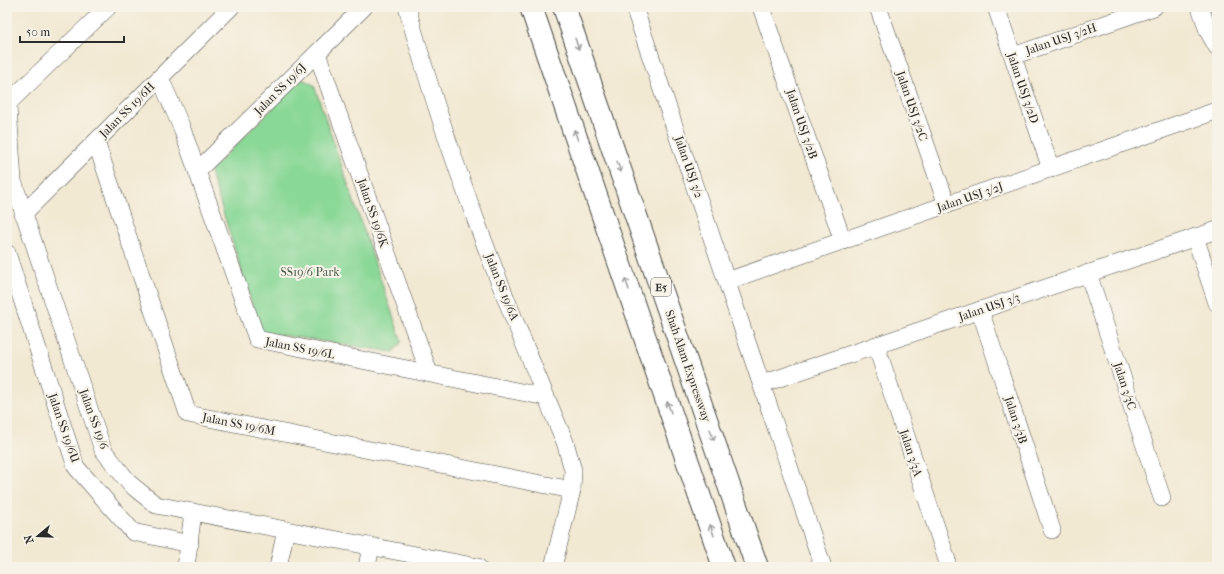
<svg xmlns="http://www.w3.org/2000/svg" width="1224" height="574" font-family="'IM FELL French Canon',serif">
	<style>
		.green { fill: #8ad897; stroke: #5a8261 }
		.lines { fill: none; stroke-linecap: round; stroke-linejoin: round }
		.minor-casing { stroke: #494844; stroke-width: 18 }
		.highway-casing { stroke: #494844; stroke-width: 24 }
		.minor { stroke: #fff; stroke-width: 17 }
		.highway { stroke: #fff; stroke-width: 22 }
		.oneway { stroke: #a0a0a0 }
		.labels { text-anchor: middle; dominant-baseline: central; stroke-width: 4; stroke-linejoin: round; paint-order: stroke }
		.shield { fill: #f7f3e8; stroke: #686764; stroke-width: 1 }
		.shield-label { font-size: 11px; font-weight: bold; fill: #2b2b2b }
		.street-label { font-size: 12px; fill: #2b2b2b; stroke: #f7f3e8 }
		.park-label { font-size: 12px; fill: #435646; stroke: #f7f3e8 }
	</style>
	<rect width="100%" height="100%" fill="#f7f3e8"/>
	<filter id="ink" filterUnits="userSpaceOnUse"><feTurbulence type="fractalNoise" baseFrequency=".025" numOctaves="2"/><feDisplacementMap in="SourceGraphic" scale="8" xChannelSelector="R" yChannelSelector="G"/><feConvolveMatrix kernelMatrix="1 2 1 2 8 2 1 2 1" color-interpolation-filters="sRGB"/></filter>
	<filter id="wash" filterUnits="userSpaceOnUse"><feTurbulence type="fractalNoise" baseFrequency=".012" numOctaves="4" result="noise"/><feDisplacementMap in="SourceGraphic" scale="16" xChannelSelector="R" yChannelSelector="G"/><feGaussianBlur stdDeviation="0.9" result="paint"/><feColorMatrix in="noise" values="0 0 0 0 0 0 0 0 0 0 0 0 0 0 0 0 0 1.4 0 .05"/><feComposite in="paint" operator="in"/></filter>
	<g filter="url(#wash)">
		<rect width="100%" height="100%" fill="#f2e9d3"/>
		<polygon class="green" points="302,79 314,85 402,342 393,352 261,332 210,171"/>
	</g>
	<g filter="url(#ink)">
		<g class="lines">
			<g class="minor-casing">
				<g id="minor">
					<path d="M407,7C447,155 505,301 565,442L573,470L572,490L553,567"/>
					<polyline points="634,7 823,567"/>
					<polyline points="761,7 843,241"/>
					<polyline points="878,7 947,205"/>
					<polyline points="996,7 1051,169"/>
					<polyline points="1200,7 1208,31 1217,47"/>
					<polyline points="317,53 429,373"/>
					<polyline points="1013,56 1154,7"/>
					<polyline points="160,78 181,126 257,339 546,397"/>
					<polyline points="7,92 13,181 103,450 130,484 156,505 478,567"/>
					<polyline points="8,103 108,7"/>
					<polyline points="96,142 188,414 572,490"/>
					<polyline points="197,171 364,7"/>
					<polyline points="23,214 231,7"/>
					<polyline points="1195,237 1217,303"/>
					<polyline points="7,253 76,467 133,532 190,544"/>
					<polyline points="1088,273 1162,498"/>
					<polyline points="727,281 1213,112"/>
					<polyline points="980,310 1052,530"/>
					<polyline points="876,345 947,560"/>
					<polyline points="762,384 1217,230"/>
					<polyline points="186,567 193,512"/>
					<polyline points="278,567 286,530"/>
					<polyline points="367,567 371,546"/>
				</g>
			</g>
			<g class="highway-casing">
				<g id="highway">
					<polyline points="531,7 724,567"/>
					<polyline points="564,7 757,567"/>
				</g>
			</g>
			<use href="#minor" class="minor"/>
			<use href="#highway" class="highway"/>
		</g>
		<defs><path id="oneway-shaft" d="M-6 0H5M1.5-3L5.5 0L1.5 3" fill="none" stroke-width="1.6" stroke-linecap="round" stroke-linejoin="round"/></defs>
		<g class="oneway">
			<use href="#oneway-shaft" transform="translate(577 44) rotate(71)"/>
			<use href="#oneway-shaft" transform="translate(576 135) rotate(-109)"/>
			<use href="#oneway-shaft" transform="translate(619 167) rotate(71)"/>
			<use href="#oneway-shaft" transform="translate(627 284) rotate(-109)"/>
			<use href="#oneway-shaft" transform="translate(669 407) rotate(-109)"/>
			<use href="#oneway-shaft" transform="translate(712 435) rotate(71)"/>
			<use href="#oneway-shaft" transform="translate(712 530) rotate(-109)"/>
		</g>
	</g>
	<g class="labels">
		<rect class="shield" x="651" y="278" width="20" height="18" rx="3"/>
		<g class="shield-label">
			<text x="661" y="287">E5</text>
		</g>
		<g class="street-label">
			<text transform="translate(1061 39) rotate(-19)">Jalan USJ 3/2H</text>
			<text transform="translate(1023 88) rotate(71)">Jalan USJ 3/2D</text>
			<text transform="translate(280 89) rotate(-45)">Jalan SS 19/6J</text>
			<text transform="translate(912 106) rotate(71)">Jalan USJ 3/2C</text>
			<text transform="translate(127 110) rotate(-45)">Jalan SS 19/6H</text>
			<text transform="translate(802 124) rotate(71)">Jalan USJ 3/2B</text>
			<text transform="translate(689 167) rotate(71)">Jalan USJ 3/2</text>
			<text transform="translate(970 197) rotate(-19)">Jalan USJ 3/2J</text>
			<text transform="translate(373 213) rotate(71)">Jalan SS 19/6K</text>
			<text transform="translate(502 287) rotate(68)">Jalan SS 19/6A</text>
			<text transform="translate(989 307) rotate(-19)">Jalan USJ 3/3</text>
			<text transform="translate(300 348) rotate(11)">Jalan SS 19/6L</text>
			<text transform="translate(688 366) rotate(71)">Shah Alam Expressway</text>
			<text transform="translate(1125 386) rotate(72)">Jalan 3/3C</text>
			<text transform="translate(94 419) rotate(70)">Jalan SS 19/6</text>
			<text transform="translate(1016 420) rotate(72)">Jalan 3/3B</text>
			<text transform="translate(239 424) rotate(11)">Jalan SS 19/6M</text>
			<text transform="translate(64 428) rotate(71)">Jalan SS 19/6U</text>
			<text transform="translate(911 453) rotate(72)">Jalan 3/3A</text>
		</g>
		<g class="park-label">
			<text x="310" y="272">SS19/6 Park</text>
		</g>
	</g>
	<rect width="1224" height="574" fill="none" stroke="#f7f3e8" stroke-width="24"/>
	<g transform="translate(38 536) rotate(251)" stroke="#f7f3e8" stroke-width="3" paint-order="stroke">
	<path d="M0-3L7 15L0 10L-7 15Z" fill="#2b2b2b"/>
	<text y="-6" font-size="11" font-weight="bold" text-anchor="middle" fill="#2b2b2b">N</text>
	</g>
	<path d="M20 36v6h104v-6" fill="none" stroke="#2b2b2b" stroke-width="2"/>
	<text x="26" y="36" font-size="12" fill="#2b2b2b" stroke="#f7f3e8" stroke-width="3" paint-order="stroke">50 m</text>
</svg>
